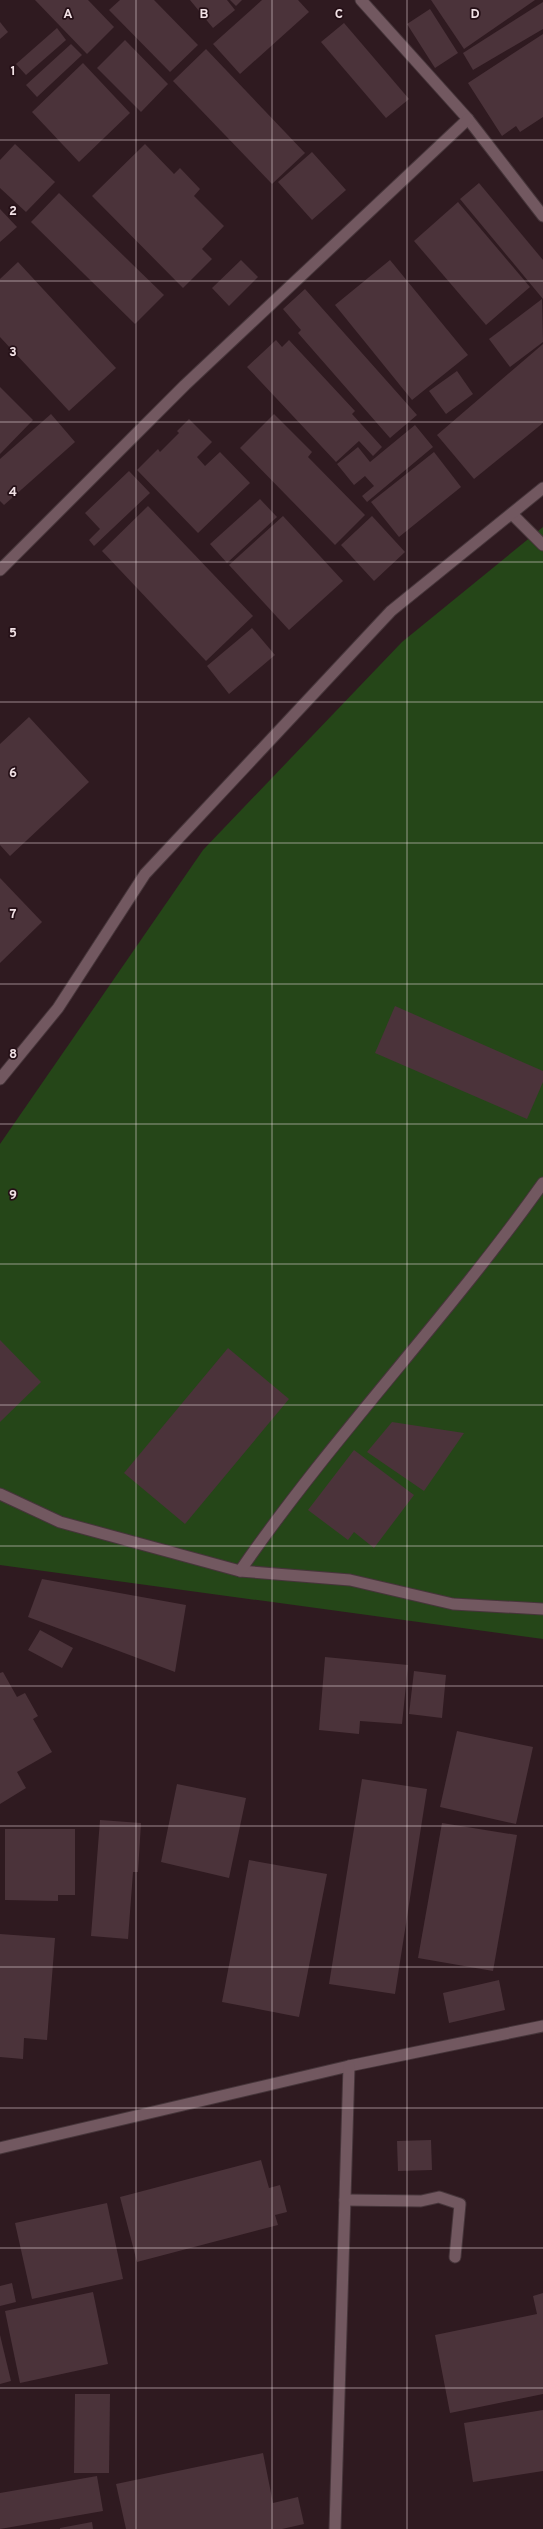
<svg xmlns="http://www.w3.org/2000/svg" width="543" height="2529" font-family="Overpass,sans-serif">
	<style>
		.green { fill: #254618 }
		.building { fill: #4b333a }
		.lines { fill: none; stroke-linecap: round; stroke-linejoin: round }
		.service-casing { stroke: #46353a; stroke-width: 13 }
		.minor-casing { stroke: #46353a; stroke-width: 13 }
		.service { stroke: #725860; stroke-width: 11 }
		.minor { stroke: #725860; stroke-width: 11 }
		.grid { fill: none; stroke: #f2e2e6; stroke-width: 1; stroke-opacity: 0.55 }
		.grid-label { font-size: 13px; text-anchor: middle; font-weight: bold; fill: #f2e2e6; stroke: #251017; stroke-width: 3.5; stroke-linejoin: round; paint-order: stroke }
	</style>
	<rect width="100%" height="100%" fill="#2f1a20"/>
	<polygon class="green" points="543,527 543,1639 0,1565 0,1144 203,850 402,642"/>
	<g class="building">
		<polygon points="35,0 88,0 114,27 87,54"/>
		<polygon points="120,0 154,0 198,45 170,72 109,10"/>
		<polygon points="190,0 227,0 235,10 213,28"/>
		<polygon points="230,0 242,0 236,6"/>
		<polygon points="262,0 298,0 309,12 240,74 213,44"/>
		<polygon points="431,0 535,0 464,49"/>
		<polygon points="543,2 543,29 473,70 463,53"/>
		<polygon points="430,9 458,53 435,68 407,24"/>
		<polygon points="0,22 8,32 0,39"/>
		<polygon points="344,23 409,99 386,118 321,42"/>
		<polygon points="57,28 66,40 26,75 16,64"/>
		<polygon points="543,34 543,117 520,132 516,126 502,136 468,83"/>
		<polygon points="125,40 168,84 141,112 97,68"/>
		<polygon points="71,44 82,55 37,97 26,85"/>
		<polygon points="206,49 305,153 272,184 173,81"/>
		<polygon points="83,63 130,113 79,162 32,112"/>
		<polygon points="15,144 55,182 26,212 0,188 0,160"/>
		<polygon points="145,144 174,174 180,168 200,189 194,196 224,226 202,249 212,259 183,288 92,196"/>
		<polygon points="312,152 346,190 312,220 278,182"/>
		<polygon points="479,183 543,260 543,299 460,199"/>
		<polygon points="59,193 164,295 135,324 31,222"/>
		<polygon points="458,202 530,287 486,325 414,241"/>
		<polygon points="0,209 17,227 0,242"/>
		<polygon points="241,260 258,277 229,306 212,288"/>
		<polygon points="390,260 468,355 412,400 335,305"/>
		<polygon points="18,262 116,368 69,411 0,337 0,279"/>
		<polygon points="305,289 417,415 390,438 298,333 301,330 283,309"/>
		<polygon points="542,299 543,342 510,367 489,339"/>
		<polygon points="276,340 282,347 289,340 355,411 352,414 382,447 373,456 359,441 336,462 247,367"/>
		<polygon points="543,344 543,423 474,479 437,435"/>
		<polygon points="457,371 473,394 446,414 429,391"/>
		<polygon points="0,387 33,420 0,454"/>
		<polygon points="51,414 75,442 4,505 0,501 0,459"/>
		<polygon points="274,414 312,452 308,457 365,515 335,545 240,448"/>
		<polygon points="189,419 212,442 197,457 205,466 220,452 250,483 198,533 137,470 158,449 160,452 179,433 177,431"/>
		<polygon points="415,425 433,447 367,502 362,496 374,486 365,476 354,485 337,464 358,447 370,462"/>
		<polygon points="434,452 461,487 399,537 371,502"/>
		<polygon points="129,471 150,493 94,546 89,540 100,529 85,513"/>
		<polygon points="260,499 277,517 227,563 210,544"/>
		<polygon points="148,506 253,616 206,661 102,551"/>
		<polygon points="283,516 343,581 289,630 229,565"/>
		<polygon points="372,516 405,552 374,581 341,545"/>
		<polygon points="252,628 275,655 229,694 207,666"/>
		<polygon points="29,717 89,782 10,856 0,845 0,744"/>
		<polygon points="0,878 42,922 0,963"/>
		<polygon points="395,1006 543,1071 543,1082 527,1119 375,1053"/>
		<polygon points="0,1340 41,1382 0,1422"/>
		<polygon points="228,1348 289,1399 185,1524 124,1473"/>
		<polygon points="392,1422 464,1433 424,1491 367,1452"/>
		<polygon points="354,1450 414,1495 374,1548 354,1532 348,1540 308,1510"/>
		<polygon points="42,1579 186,1605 175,1672 28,1617"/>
		<polygon points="40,1630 73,1648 62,1668 28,1650"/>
		<polygon points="325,1657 408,1665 402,1724 360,1721 359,1734 319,1730"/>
		<polygon points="414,1671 446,1675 442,1718 409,1714"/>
		<polygon points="3,1672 17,1697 25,1693 38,1716 33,1719 52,1752 17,1772 26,1788 0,1804 0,1673"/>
		<polygon points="457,1731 533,1747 516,1824 440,1807"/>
		<polygon points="362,1779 427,1789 395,1994 329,1984"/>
		<polygon points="177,1784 246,1798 229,1878 161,1862"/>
		<polygon points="100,1820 141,1823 138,1872 133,1872 128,1939 91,1936"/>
		<polygon points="442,1823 517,1835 493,1971 418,1958"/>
		<polygon points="5,1829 75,1829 75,1895 58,1895 58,1901 5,1900"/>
		<polygon points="249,1860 327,1874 299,2017 222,2002"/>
		<polygon points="0,1934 55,1938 47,2040 24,2038 23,2059 0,2057"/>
		<polygon points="499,1980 505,2010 449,2023 443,1993"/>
		<polygon points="431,2140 432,2170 398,2171 397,2141"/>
		<polygon points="261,2160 269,2188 280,2185 287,2212 275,2215 278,2225 137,2262 120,2197"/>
		<polygon points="107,2203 123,2279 32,2299 15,2223"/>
		<polygon points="12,2283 16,2302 0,2306 0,2286"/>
		<polygon points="93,2292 108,2364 20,2383 5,2311"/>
		<polygon points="543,2293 543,2394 450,2413 435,2335 537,2314 533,2296"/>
		<polygon points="0,2335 11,2381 0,2384"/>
		<polygon points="75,2394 110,2394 109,2473 74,2473"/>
		<polygon points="543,2410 543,2471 473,2482 464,2423"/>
		<polygon points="263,2453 273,2503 298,2497 304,2524 282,2529 126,2529 116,2484"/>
		<polygon points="97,2476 103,2511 0,2529 0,2493"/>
		<polygon points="92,2522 93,2529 60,2529 60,2528"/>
	</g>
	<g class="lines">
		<g class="service-casing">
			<polyline id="service" points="345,2200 421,2201 439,2197 460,2204 455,2257"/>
		</g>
		<g class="minor-casing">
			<g id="minor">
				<polyline points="361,0 468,119 543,216"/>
				<polyline points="512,514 543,545"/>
				<polyline points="0,570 185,385 468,119"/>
				<polyline points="0,1079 58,1008 145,874 391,611 543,488"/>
				<polyline points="0,1494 60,1522 240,1571 350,1580 453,1604 543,1609"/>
				<path d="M240,1571C333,1436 448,1317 543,1183"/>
				<polyline points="0,2148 349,2066 543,2026"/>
				<polyline points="335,2529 349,2066"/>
			</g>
		</g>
		<use href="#service" class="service"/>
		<use href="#minor" class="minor"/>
	</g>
	<path class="grid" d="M136,0V2529M272,0V2529M407,0V2529M0,140H543M0,281H543M0,422H543M0,562H543M0,702H543M0,843H543M0,984H543M0,1124H543M0,1264H543M0,1405H543M0,1546H543M0,1686H543M0,1826H543M0,1967H543M0,2108H543M0,2248H543M0,2388H543"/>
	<g class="grid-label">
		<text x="68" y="18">A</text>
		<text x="204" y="18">B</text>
		<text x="339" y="18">C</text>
		<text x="475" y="18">D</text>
		<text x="13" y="75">1</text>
		<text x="13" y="215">2</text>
		<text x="13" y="356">3</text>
		<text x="13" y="496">4</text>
		<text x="13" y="637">5</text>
		<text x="13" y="777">6</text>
		<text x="13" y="918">7</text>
		<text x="13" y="1058">8</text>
		<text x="13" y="1199">9</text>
	</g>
</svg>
